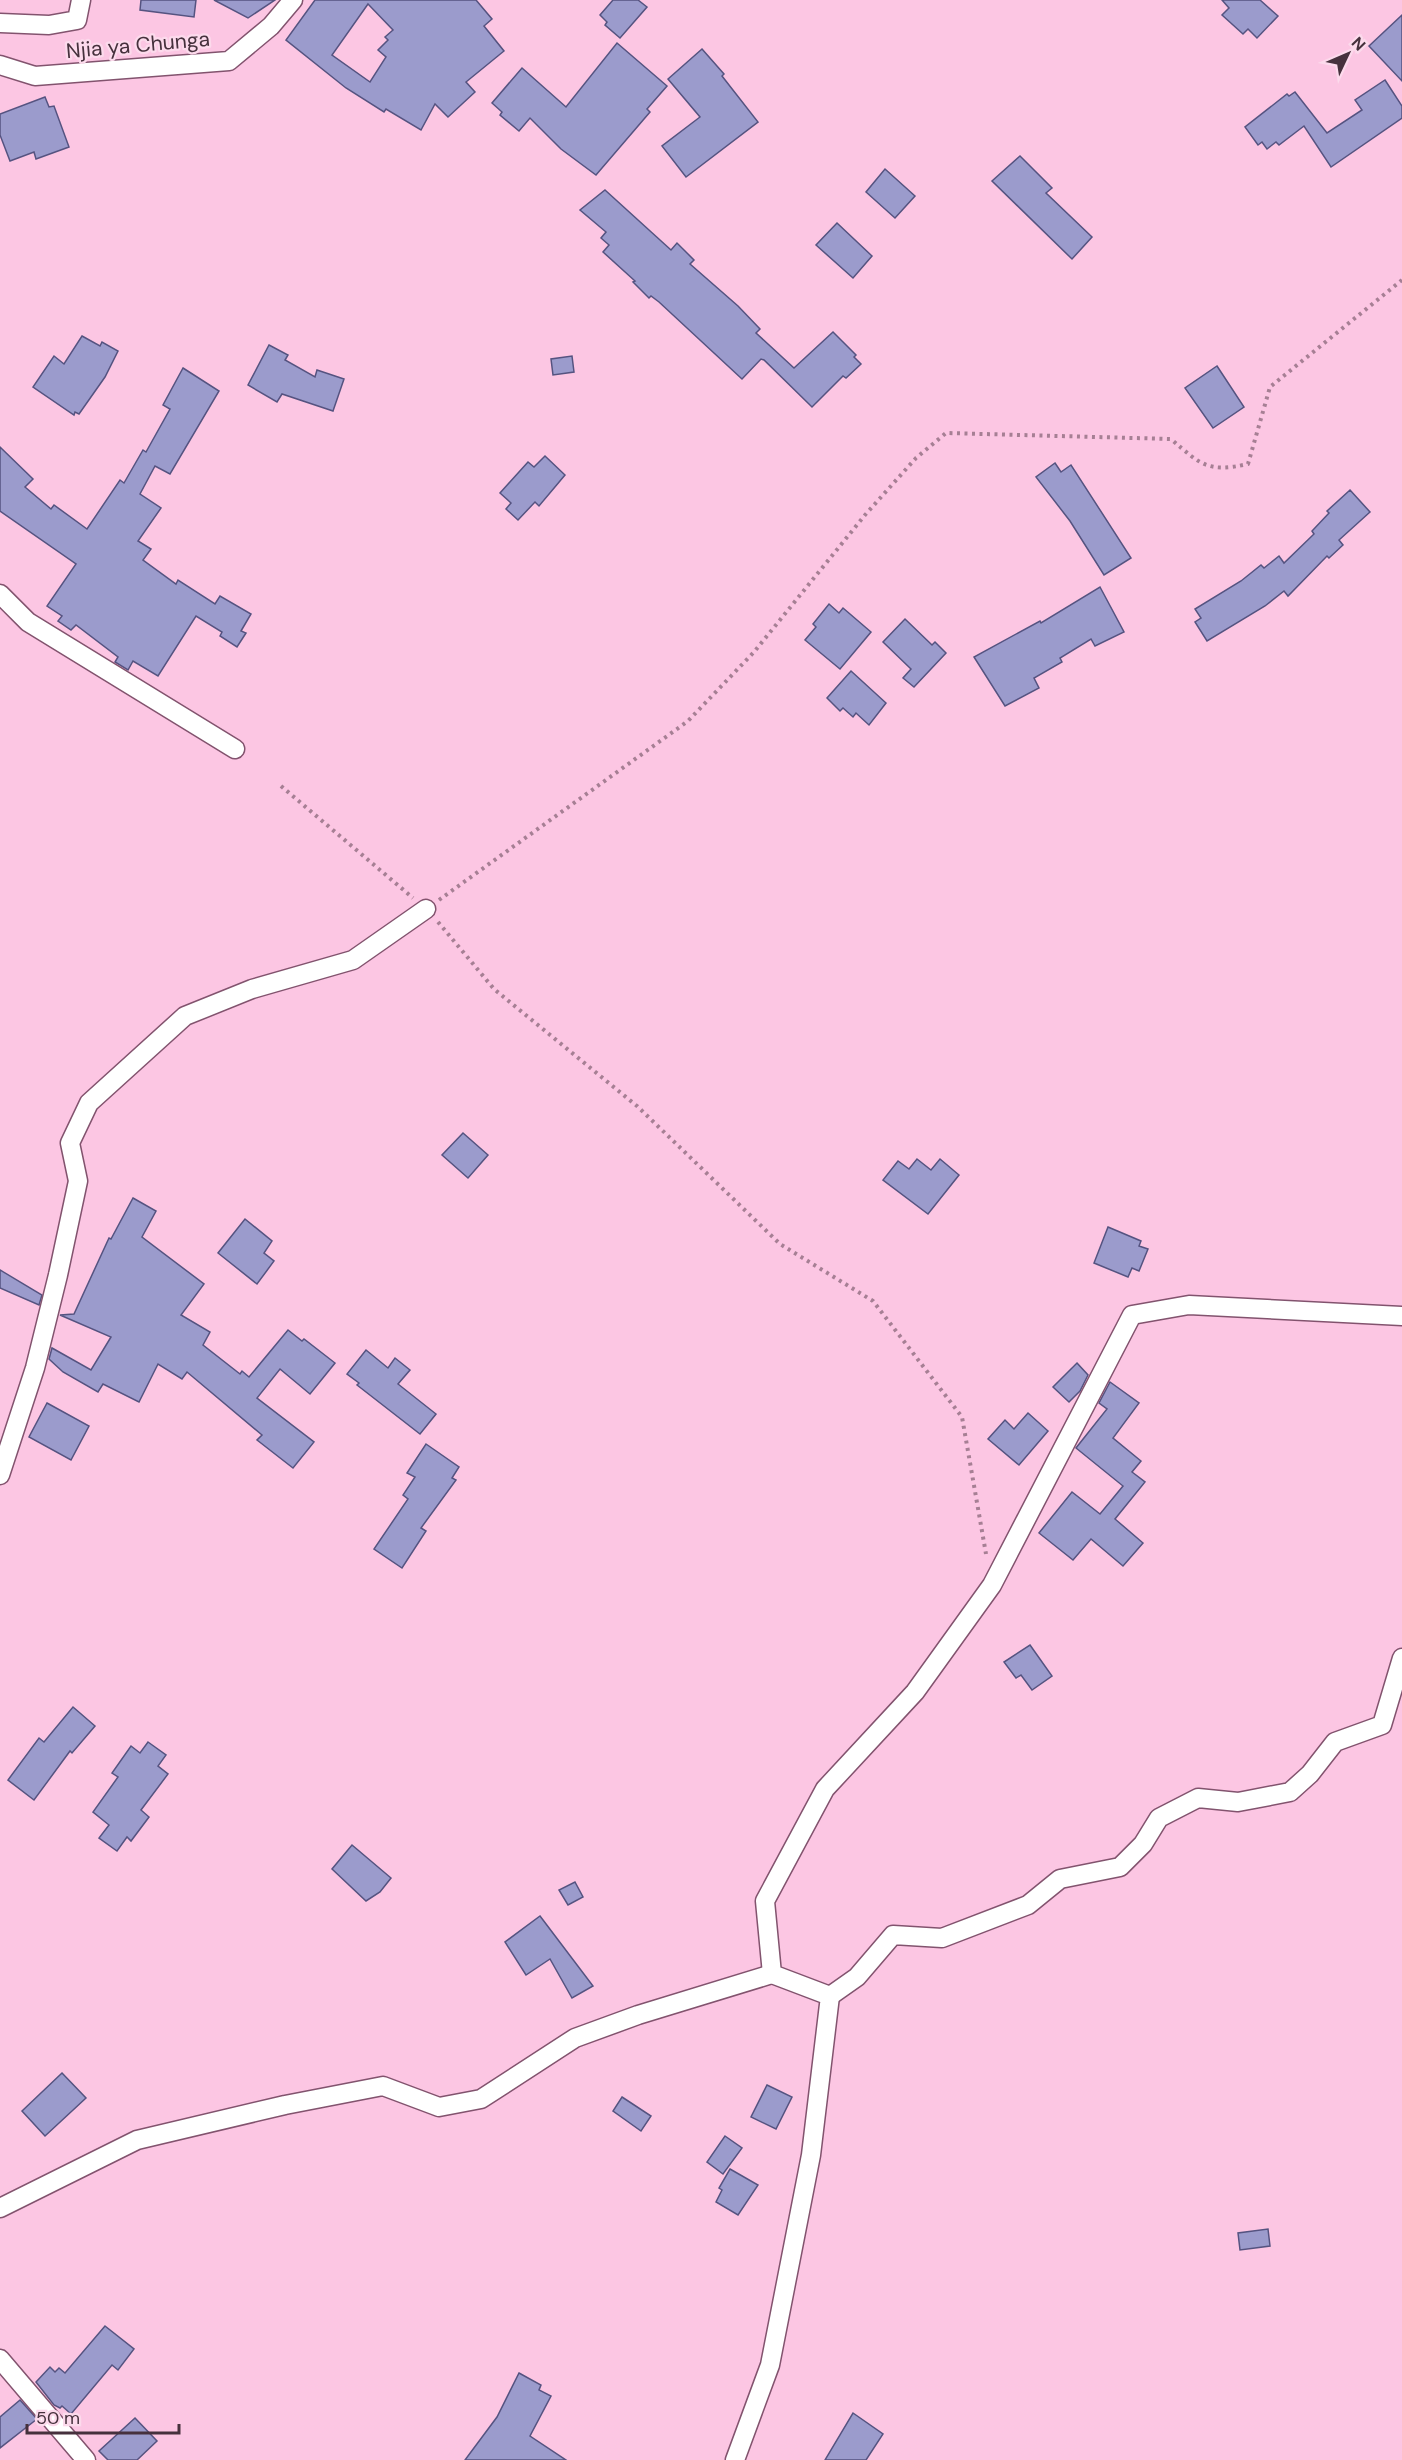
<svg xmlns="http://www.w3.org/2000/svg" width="1402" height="2460" font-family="'DM Sans',sans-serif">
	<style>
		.building { fill: #9b9bcc; stroke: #555380; stroke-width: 1.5; fill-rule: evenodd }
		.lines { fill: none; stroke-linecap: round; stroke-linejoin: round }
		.minor-casing { stroke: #82536e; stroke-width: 21 }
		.path { stroke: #a67f94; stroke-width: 4; stroke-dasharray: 3 4.5; stroke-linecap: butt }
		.minor { stroke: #fff; stroke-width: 18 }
		.labels { text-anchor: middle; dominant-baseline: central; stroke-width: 4.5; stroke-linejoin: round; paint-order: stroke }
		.street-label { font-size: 21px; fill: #46313d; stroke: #fcdaec }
	</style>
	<rect width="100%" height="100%" fill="#fcc6e3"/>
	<g class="building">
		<polygon points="141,0 196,0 194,17 140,10"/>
		<polygon points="214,0 275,0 248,18"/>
		<path d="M315,0H476L492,19L484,26L504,51L466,82L475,92L448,117L435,104L421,130L386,109L384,112L346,88L286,40ZM368,4L393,30L385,37L388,40L378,50L386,57L370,82L332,55Z"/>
		<polygon points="613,0 638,0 647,7 620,38 605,25 607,22 600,15"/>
		<polygon points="1222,0 1260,0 1278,16 1257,38 1248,29 1243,34 1222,15 1229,8"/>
		<polygon points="1402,15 1402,81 1369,46"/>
		<polygon points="617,43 667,86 647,109 650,112 596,175 561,149 530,118 519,131 500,115 502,112 492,103 522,68 566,107"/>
		<polygon points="702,49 724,74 722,76 758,122 686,177 662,146 700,117 668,79"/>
		<polygon points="1385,80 1402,106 1402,118 1331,167 1304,126 1279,145 1276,142 1267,149 1262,142 1258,145 1245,127 1287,94 1289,96 1295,92 1327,133 1362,110 1355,100"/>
		<polygon points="45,97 49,107 54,106 69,147 36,159 34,152 10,161 0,135 0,114"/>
		<polygon points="1020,156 1052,188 1046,193 1092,237 1072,259 992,181"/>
		<polygon points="885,169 915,196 895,218 866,192"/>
		<polygon points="605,190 671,250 677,243 694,260 690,264 738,306 760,329 756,333 794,368 833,332 856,355 854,357 861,364 846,378 843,376 812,407 764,360 761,359 742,379 659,302 651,296 649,298 633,282 635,281 603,252 609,245 601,238 606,232 580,210"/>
		<polygon points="837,223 872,256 853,278 816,245"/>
		<polygon points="82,336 100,346 102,342 118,351 105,377 79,414 75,412 74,415 33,387 54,356 64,364"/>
		<polygon points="269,345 288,355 285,360 315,377 317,370 344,379 333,411 282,394 277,402 248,385"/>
		<polygon points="572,356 574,372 553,375 551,359"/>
		<polygon points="1217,366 1244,407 1213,428 1185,388"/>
		<polygon points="183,368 219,391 170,474 155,466 140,494 161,508 138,541 151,549 143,560 176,584 178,580 215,604 220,596 251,614 241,631 246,633 237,647 220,636 222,632 196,616 158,676 133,661 128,670 115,662 118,657 76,625 71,630 58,621 62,616 47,606 76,564 0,511 0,447 33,479 25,487 51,509 54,505 87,529 120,480 124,483 143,450 146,452 170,409 163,405"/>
		<polygon points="545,456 565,475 539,506 535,502 518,520 506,509 511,503 500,493 528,462 534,467"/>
		<polygon points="1055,463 1061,472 1071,465 1131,558 1104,575 1070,521 1036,477"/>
		<polygon points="1350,490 1370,512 1339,540 1343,545 1329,558 1327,556 1288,596 1284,591 1265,606 1207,641 1195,622 1201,618 1195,609 1241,581 1261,565 1264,568 1279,556 1284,563 1314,534 1312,531 1329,513 1327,511"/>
		<polygon points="1100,587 1124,632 1095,646 1091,639 1060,658 1062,662 1034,678 1039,688 1005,706 974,657 1040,621 1041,623"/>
		<polygon points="829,604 839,613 843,608 871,632 840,669 805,640 816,627 813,624"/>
		<polygon points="905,619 932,645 935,642 946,653 914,687 903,678 911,669 883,642"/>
		<polygon points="851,671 886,703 869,725 856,713 853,717 843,708 840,711 827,698"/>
		<polygon points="463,1133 488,1155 468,1178 442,1155"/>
		<polygon points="917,1159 931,1170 940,1159 959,1175 928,1214 883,1180 898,1161 909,1169"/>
		<polygon points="133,1198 156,1211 142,1237 204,1284 181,1315 210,1332 203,1345 240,1374 242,1371 249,1377 288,1330 302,1341 304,1339 335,1363 310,1394 280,1369 257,1398 314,1442 293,1468 257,1440 262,1435 187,1372 182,1379 158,1364 139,1402 103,1384 98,1392 63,1372 49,1359 52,1348 91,1370 111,1337 60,1315 74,1314 109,1238 111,1239"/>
		<polygon points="245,1219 272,1241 264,1253 274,1261 257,1284 218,1253"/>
		<polygon points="1108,1227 1141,1241 1139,1246 1148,1249 1139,1271 1132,1268 1128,1277 1094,1263"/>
		<polygon points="0,1270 42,1295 39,1305 0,1288"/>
		<polygon points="366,1350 388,1368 395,1358 410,1370 398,1384 436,1414 420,1434 357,1385 359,1383 347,1374"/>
		<polygon points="1077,1363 1088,1375 1080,1391 1069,1402 1053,1387"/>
		<polygon points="1110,1382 1139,1403 1113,1438 1141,1461 1132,1472 1145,1482 1115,1519 1143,1543 1123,1566 1091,1539 1073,1560 1039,1533 1072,1492 1100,1514 1123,1486 1076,1448 1107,1409 1099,1403"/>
		<polygon points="47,1403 89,1426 71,1460 29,1437"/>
		<polygon points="1028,1413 1048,1431 1019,1465 988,1439 1005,1420 1014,1429"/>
		<polygon points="426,1444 459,1467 452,1478 456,1480 421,1528 426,1531 402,1568 374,1549 408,1499 403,1495 415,1477 407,1473"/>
		<polygon points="1030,1645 1052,1676 1032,1690 1021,1675 1016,1678 1004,1662"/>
		<polygon points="73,1707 95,1726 72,1753 70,1751 34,1800 8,1780 39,1738 44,1742"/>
		<polygon points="148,1742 166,1755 158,1766 168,1774 141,1810 149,1817 131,1841 127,1837 117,1851 99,1838 109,1825 93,1812 118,1777 112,1773 131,1746 140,1753"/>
		<polygon points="352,1845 391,1878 380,1892 366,1901 332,1869"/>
		<polygon points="575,1882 583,1897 568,1905 559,1890"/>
		<polygon points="540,1916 593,1986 572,1998 550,1959 526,1975 505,1942"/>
		<polygon points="62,2073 86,2098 45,2136 22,2111"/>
		<polygon points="767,2085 792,2097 776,2129 751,2117"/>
		<polygon points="622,2097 651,2116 641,2131 613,2111"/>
		<polygon points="725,2136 742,2148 723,2174 707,2162"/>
		<polygon points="730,2169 758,2185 738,2215 716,2202 722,2190 719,2188"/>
		<polygon points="1268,2229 1270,2246 1240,2250 1238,2233"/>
		<polygon points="105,2326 134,2349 118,2370 112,2365 71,2414 62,2406 60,2408 54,2405 36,2382 50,2367 55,2372 59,2368 65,2373"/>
		<polygon points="519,2373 541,2385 539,2390 551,2396 530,2436 566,2460 465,2460 497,2417"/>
		<polygon points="20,2400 37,2419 0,2448 0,2417"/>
		<polygon points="853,2413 883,2434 866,2460 825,2460"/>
		<polygon points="135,2418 157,2441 137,2460 108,2460 99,2451"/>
	</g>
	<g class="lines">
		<g class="minor-casing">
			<g id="minor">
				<polyline points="0,23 49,25 77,20 81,0"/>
				<polyline points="0,65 35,76 229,61 271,26 293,0"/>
				<polyline points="0,594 28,622 235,749"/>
				<polyline points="0,1475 35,1368 58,1275 78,1181 70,1143 89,1103 185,1016 252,989 353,960 426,909"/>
				<polyline points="830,1996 857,1977 893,1935 942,1938 1028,1905 1060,1879 1120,1867 1143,1844 1159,1818 1198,1798 1238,1802 1290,1792 1310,1774 1335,1742 1382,1725 1402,1658"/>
				<polyline points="0,2208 137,2140 285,2105 383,2086 439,2107 481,2099 575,2038 638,2015 772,1974"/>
				<polyline points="0,2359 86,2460"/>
				<polyline points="735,2460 770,2365 811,2155 830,1996 772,1974 765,1901 825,1789 915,1692 992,1585 1132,1315 1189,1305 1402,1316"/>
			</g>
		</g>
		<g class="path">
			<polyline points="281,786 413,898"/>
			<path d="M439,900L688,721L754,652L865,515L916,458L946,433L1171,439C1201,465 1208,473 1248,464L1270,387L1402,280"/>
			<polyline points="438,922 494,989 637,1106 780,1244 873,1301 962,1417 986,1554"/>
		</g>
		<use href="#minor" class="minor"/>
	</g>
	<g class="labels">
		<g class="street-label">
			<text transform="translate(138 45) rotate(-5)">Njia ya Chunga</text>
		</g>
	</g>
	<g transform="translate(1348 54) rotate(46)" stroke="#fcdaec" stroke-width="4.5" paint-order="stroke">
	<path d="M0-4.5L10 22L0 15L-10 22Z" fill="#46313d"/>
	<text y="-9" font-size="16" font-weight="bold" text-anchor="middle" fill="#46313d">N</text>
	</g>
	<path d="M27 2424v9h152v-9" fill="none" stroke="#46313d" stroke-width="3"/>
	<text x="36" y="2424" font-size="18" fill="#46313d" stroke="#fcdaec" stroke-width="4.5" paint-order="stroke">50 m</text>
</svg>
